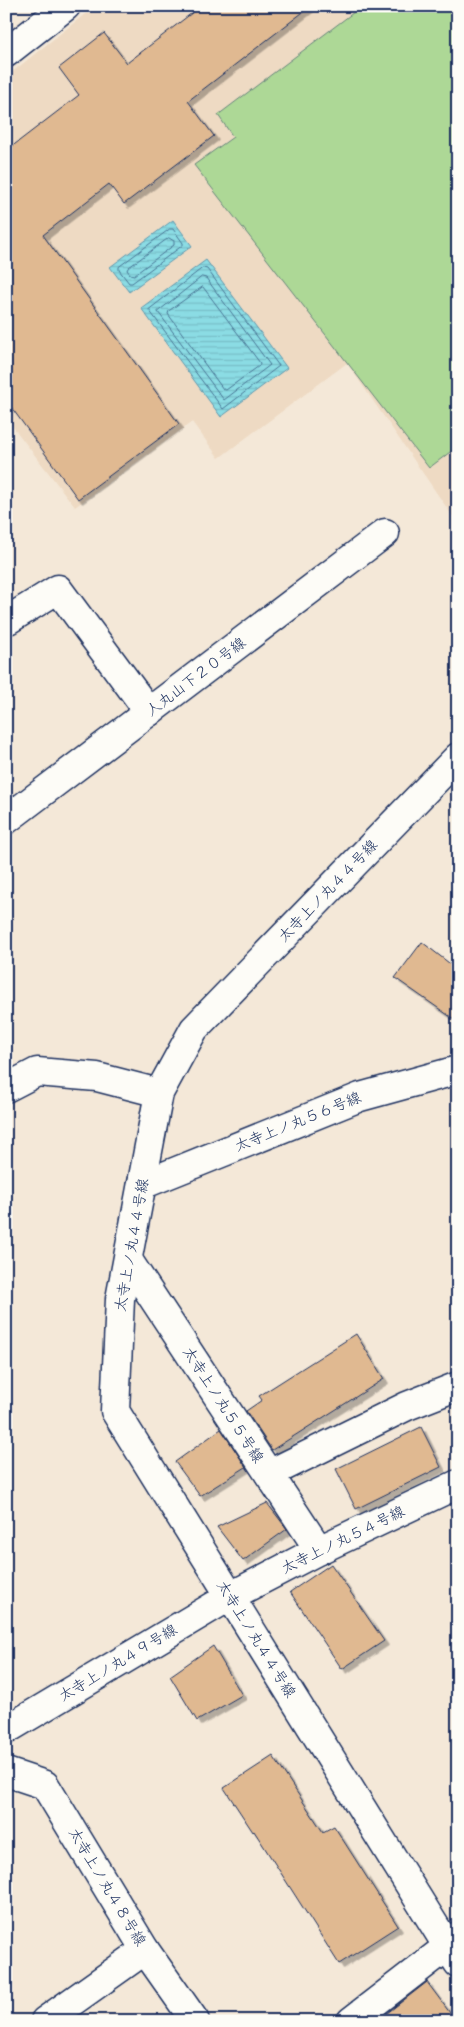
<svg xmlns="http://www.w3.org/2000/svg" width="464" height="2027" font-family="'Architects Daughter','Klee One',sans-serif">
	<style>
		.built { fill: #eedac3 }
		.garden { fill: #add896; stroke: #64847a }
		.water { fill: url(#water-rules); stroke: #5e97ae }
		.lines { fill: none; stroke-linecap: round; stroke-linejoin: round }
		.shore { stroke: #487494; stroke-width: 1 }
		.building { fill: #e0b991; stroke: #1b2f5e; filter: url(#shadow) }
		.minor-casing { stroke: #1b2f5e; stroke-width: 31 }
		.minor { stroke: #fdfcf7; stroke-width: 28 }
		.labels { text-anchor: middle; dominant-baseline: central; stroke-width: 4; stroke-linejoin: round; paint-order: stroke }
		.street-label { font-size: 15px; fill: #1b2f5e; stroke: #fdfcf7 }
	</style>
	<defs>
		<pattern id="water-rules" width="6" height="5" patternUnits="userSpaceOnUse" patternTransform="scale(1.25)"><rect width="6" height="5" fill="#8bdce4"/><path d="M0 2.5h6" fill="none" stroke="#77bdc6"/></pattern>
		<filter id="shadow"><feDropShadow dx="4.5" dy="4.5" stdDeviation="0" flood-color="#0004"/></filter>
	</defs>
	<rect width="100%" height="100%" fill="#f4e8d8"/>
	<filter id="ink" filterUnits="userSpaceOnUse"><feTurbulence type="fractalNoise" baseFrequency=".02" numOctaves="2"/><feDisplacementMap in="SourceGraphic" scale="10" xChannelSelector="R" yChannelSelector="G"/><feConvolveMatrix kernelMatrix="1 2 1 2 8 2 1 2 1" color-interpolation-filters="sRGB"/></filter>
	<g filter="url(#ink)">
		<polygon class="built" points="95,6 458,6 458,524 347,363 219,458 192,422 75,507 6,418 6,77"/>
		<polygon class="garden" points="362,6 458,6 458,446 429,468 194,165 233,137 218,115"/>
		<g class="water">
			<polygon points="173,220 192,246 129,292 110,267"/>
			<polygon points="206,260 287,368 221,417 141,308"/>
		</g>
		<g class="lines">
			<g class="shore">
				<polygon points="170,229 173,229 183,243 183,245 132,283 129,283 119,270 119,267"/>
				<polygon points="169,238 174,241 174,245 134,275 130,274 127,270 128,268"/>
				<polygon points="203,268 207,269 279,366 223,409 149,310"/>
				<polygon points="202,277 206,278 270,365 224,400 158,312"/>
				<polygon points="203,287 260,363 259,366 226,390 223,389 168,314 169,311"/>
			</g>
		</g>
		<g class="building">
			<polygon points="201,6 311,6 188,101 214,136 124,204 109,184 43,235 179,424 78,499 6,400 6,151 79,95 59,68 104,33 127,63"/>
			<polygon points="422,942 458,970 458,1022 395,978"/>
			<polygon points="356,1334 384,1379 272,1450 246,1411 262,1400 259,1396"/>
			<polygon points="421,1427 441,1467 356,1509 336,1469"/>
			<polygon points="221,1429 246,1467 200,1496 175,1462"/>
			<polygon points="267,1503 287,1529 243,1561 217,1527"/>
			<polygon points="331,1564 384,1641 342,1669 290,1592"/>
			<polygon points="213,1646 242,1695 197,1721 170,1676"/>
			<polygon points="273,1756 323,1832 334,1826 398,1926 339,1964 254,1831 253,1832 224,1788"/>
			<polygon points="427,1982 456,2021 377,2021"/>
		</g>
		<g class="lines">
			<g class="minor-casing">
				<g id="minor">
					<polyline points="6,53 66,6"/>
					<polyline points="6,618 8,620 58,589 149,712"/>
					<polyline points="458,757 194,1029 159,1093 120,1299 115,1411 458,1963"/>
					<polyline points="6,820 385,533"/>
					<polyline points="6,1088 37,1072 97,1077 159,1093"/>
					<polyline points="142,1185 360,1097 458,1070"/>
					<polyline points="128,1260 319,1550"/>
					<polyline points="269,1474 407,1406 458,1386"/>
					<polyline points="6,1730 229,1597 319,1550 458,1484"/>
					<polyline points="6,1772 45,1785 145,1950 195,2021"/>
					<polyline points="45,2021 145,1950"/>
					<polyline points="351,2021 447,1947 458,1936"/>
				</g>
			</g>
			<use href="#minor" class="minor"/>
		</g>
	</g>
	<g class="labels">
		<g class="street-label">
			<text transform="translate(196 677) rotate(-37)">人丸山下２０号線</text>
			<text transform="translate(328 891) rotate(-46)">太寺上ノ丸４４号線</text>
			<text transform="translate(298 1122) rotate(-22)">太寺上ノ丸５６号線</text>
			<text transform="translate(132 1245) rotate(-80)">太寺上ノ丸４４号線</text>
			<text transform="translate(223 1405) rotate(57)">太寺上ノ丸５５号線</text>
			<text transform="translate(343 1540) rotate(-26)">太寺上ノ丸５４号線</text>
			<text transform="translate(256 1639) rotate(58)">太寺上ノ丸４４号線</text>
			<text transform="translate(118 1663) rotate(-31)">太寺上ノ丸４９号線</text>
			<text transform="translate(107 1887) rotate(59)">太寺上ノ丸４８号線</text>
		</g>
	</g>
	<rect width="464" height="2027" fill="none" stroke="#fdfcf7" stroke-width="25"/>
	<rect x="12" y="12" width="439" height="2002" fill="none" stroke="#1b2f5e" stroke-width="2" filter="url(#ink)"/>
</svg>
